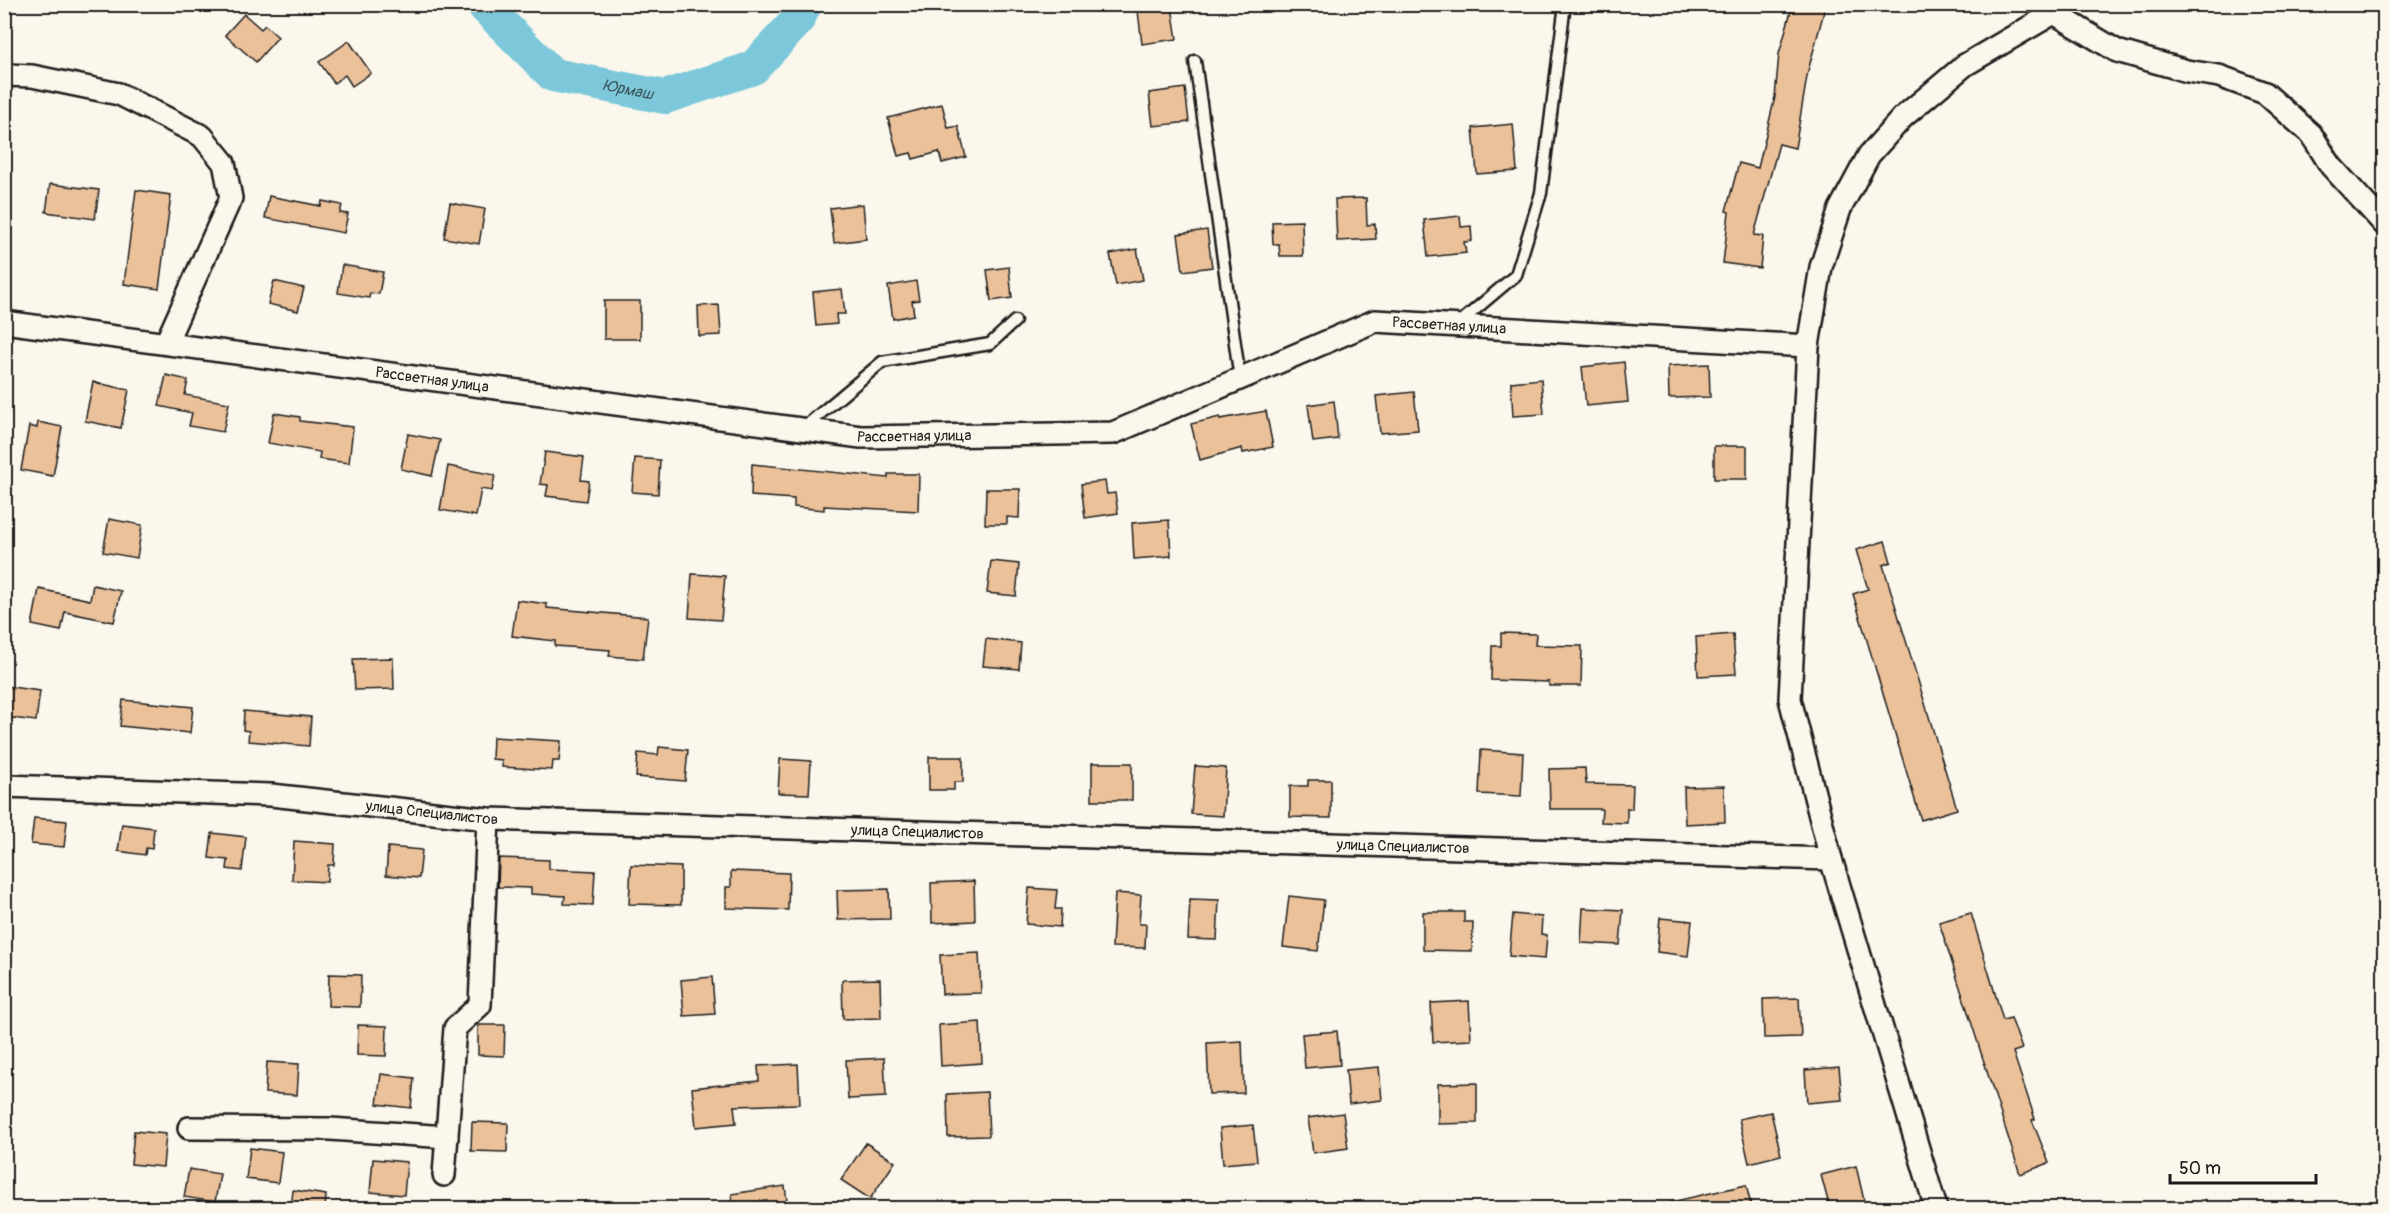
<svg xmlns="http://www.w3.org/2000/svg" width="2389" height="1213" font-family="Pangolin,sans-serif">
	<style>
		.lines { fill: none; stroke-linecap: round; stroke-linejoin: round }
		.river { stroke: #7bc8da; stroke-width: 34 }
		.building { fill: #ebc19a; stroke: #1c1c1c; stroke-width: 1.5 }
		.service-casing { stroke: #1c1c1c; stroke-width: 15 }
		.minor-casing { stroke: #1c1c1c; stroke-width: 26 }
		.service { stroke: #fbf7ec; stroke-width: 10 }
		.minor { stroke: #fbf7ec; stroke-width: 21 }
		.labels { text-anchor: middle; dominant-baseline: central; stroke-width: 6; stroke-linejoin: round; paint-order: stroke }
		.street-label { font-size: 15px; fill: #1c1c1c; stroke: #fbf7ec }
		.water-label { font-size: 16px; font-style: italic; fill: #3d585e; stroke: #fbf7ec }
	</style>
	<rect width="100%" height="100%" fill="#fbf7ec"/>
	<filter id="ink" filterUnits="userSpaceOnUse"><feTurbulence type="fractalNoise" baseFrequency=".0167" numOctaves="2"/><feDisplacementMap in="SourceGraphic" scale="12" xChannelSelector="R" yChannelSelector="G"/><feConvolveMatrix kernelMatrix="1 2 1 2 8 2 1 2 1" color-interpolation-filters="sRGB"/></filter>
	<g filter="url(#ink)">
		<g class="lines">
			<path class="river" id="s1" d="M482,4L553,75L665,97L753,68L798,20L805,4"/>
		</g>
		<g class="building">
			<polygon points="1793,4 1826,4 1808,71 1795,148 1779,144 1754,235 1763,236 1760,268 1723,263 1729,212 1726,211 1739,163 1758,168 1775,97 1779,54"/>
			<polygon points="1172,7 1177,39 1142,44 1138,11"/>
			<polygon points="244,14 261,29 265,25 278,37 256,62 225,35"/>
			<polygon points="349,41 371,73 352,86 345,75 334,83 319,62"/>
			<polygon points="1185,88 1189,122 1153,126 1149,93"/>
			<polygon points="942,104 948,128 958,126 966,157 942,163 939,152 913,159 911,153 898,156 888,118"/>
			<polygon points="1513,124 1517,171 1477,174 1473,128"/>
			<polygon points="50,184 99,190 95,219 46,212"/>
			<polygon points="136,190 171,195 159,289 124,284"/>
			<polygon points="269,196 321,206 322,201 342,205 340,213 348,214 344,233 265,218"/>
			<polygon points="1366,198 1367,225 1375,224 1376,239 1337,241 1335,199"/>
			<polygon points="450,203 485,209 479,244 444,238"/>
			<polygon points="863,204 866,239 834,243 830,208"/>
			<polygon points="1460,216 1461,227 1471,226 1472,241 1464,242 1466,253 1428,257 1424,220"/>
			<polygon points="1302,221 1303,256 1280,256 1279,244 1273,244 1272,222"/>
			<polygon points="1207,230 1212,267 1183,271 1178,234"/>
			<polygon points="1137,249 1143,280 1116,285 1110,254"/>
			<polygon points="342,265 383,272 379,294 370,293 369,298 338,293"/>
			<polygon points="1009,267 1012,298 991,301 987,270"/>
			<polygon points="274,281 304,288 298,311 268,304"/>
			<polygon points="916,281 919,300 912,301 914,315 893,319 888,286"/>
			<polygon points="842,289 845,314 836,314 837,324 816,326 813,292"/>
			<rect x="604" y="301" width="36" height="38"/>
			<polygon points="719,305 721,335 699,336 698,306"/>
			<polygon points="1624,362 1628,402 1586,406 1582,367"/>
			<polygon points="1709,364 1710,397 1669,398 1668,366"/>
			<polygon points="166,375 188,380 185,395 229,403 223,432 189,426 192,413 159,406"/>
			<polygon points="1541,379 1544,414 1513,416 1511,382"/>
			<polygon points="93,382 129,390 121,428 85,421"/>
			<polygon points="1414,392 1418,430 1380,433 1376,396"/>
			<polygon points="1334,401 1338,439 1313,442 1308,405"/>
			<polygon points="1266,411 1273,447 1243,453 1242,448 1200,460 1191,424 1220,417 1220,419"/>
			<polygon points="274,413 300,417 300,421 353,427 349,463 319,459 320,452 268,443"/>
			<polygon points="38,422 62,427 53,476 21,470 29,426 37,428"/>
			<polygon points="408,434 440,440 432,476 401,469"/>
			<rect x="1714" y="446" width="33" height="33"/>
			<polygon points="545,452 584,457 581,480 589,481 586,501 546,496 548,485 540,484"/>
			<polygon points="635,458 660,460 658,494 632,492"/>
			<polygon points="752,464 888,478 888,474 919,474 918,511 824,506 824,510 794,507 794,499 751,496"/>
			<polygon points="448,466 495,475 492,491 481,489 476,516 440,510"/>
			<polygon points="1105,481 1107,494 1115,493 1118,513 1085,518 1081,484"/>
			<polygon points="986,489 1020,489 1019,518 1007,517 1007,524 985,524"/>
			<polygon points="109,519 142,525 137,558 103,552"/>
			<polygon points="1169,520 1171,556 1134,559 1132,523"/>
			<polygon points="1885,541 1891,562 1883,565 1957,809 1921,820 1853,594 1868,589 1856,550"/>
			<polygon points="991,561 1019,564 1016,596 987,593"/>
			<polygon points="692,574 725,576 721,620 689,618"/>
			<polygon points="93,585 121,591 114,622 65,612 61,631 32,625 39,589 90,600"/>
			<polygon points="517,600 547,604 547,608 648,617 643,659 609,656 610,650 555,646 555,641 512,636"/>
			<polygon points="1501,633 1536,634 1535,645 1582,646 1581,686 1549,686 1549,682 1491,680 1492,646 1501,646"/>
			<polygon points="1733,634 1736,674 1698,676 1696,637"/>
			<polygon points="986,639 1021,643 1019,669 983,666"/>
			<polygon points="393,658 394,689 355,690 353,659"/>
			<polygon points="4,686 40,691 36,721 4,717"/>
			<polygon points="123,700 193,707 190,733 120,726"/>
			<polygon points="244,711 311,717 309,746 248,741 249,731 243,730"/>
			<polygon points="493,737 561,741 559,761 553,761 552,770 502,767 502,760 492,759"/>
			<polygon points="659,747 688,750 685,781 636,777 638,753 658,755"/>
			<polygon points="1481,750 1523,753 1521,796 1479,794"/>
			<polygon points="929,757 963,757 963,782 954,782 954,790 929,790"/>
			<polygon points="780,759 811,761 809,794 778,793"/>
			<rect x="1092" y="763" width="40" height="37"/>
			<polygon points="1195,766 1226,768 1223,816 1191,814"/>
			<polygon points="1585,768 1586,784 1633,785 1632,809 1627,808 1627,823 1601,822 1602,809 1550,809 1549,769"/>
			<polygon points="1308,780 1331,780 1331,818 1290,817 1290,786 1308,786"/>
			<polygon points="1724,786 1725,822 1685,824 1684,787"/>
			<polygon points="34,818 67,821 64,847 31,844"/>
			<polygon points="122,824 154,828 152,849 146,848 145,855 118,851"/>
			<polygon points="212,833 246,837 242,871 227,869 228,860 209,858"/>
			<polygon points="294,841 335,844 334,865 328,865 327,882 292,880"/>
			<polygon points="388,847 422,850 419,878 386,875"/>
			<polygon points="499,858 549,860 549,869 595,871 593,905 564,904 565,896 531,894 531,888 498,887"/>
			<polygon points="631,865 681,867 681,905 629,904"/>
			<polygon points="731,871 789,873 788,910 726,908 726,887 731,887"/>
			<polygon points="974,881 975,921 932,923 931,883"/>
			<polygon points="1029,888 1057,890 1055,909 1061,909 1060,927 1026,924"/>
			<polygon points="889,889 890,919 838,920 837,890"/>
			<polygon points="1115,893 1141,895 1139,924 1146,924 1145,948 1112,947"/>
			<polygon points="1289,896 1324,900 1318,951 1283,947"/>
			<polygon points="1190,899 1219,900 1217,940 1188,939"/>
			<polygon points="1583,908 1623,910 1620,945 1581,943"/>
			<polygon points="1423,912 1464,912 1464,922 1473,922 1472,951 1423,950"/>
			<polygon points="1971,913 2003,1020 2011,1018 2022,1049 2013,1052 2035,1119 2032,1120 2049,1163 2020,1174 1939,922"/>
			<polygon points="1513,914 1542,917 1541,934 1547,935 1545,959 1509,956"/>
			<polygon points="1660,918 1692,921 1688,956 1657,952"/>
			<polygon points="979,953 981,993 942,994 940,955"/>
			<polygon points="329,974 361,975 360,1007 328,1006"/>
			<polygon points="712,977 715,1014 684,1016 681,980"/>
			<polygon points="880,979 881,1018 843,1019 842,980"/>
			<polygon points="1799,998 1801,1037 1764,1038 1763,999"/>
			<polygon points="1469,1001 1471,1040 1433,1042 1431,1003"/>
			<polygon points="980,1022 982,1063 941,1066 939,1025"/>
			<polygon points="358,1025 387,1026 386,1056 357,1055"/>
			<polygon points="478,1025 505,1025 504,1056 478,1055"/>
			<polygon points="1337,1031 1340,1065 1305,1068 1302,1034"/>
			<polygon points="1242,1041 1244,1093 1209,1094 1207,1043"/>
			<polygon points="884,1058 886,1097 848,1099 846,1060"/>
			<polygon points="267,1062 299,1064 297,1095 265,1093"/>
			<polygon points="798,1064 800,1104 734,1106 736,1123 696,1127 692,1088 759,1081 758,1066"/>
			<polygon points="1379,1067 1382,1100 1349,1104 1346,1070"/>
			<polygon points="1839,1067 1842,1100 1807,1103 1805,1070"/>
			<polygon points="381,1074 414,1078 411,1108 377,1104"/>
			<polygon points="1477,1083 1477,1123 1438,1124 1438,1084"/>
			<polygon points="987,1092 989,1136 948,1137 947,1094"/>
			<polygon points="1771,1112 1781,1155 1749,1163 1739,1119"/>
			<polygon points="1343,1113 1348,1148 1313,1153 1308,1118"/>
			<polygon points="472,1122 508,1123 507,1152 471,1151"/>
			<polygon points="1253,1125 1257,1161 1223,1164 1220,1128"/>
			<polygon points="134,1131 166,1134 163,1167 131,1164"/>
			<polygon points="866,1143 895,1162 870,1199 841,1180"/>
			<polygon points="250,1148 282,1152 278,1183 246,1179"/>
			<polygon points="373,1159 407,1162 404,1195 370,1192"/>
			<polygon points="1856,1166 1866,1209 1830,1209 1821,1175"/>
			<polygon points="189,1169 220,1174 215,1202 184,1197"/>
			<polygon points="1746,1185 1752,1209 1672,1209 1671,1202"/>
			<polygon points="785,1186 788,1209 733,1209 732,1194"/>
			<polygon points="293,1190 326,1195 325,1209 291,1209"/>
		</g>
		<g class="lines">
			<g class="service-casing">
				<g id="service">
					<polyline points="1195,61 1240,379"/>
					<polyline points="1458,324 1516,275 1541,193 1565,4"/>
					<polyline points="802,429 882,362 990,344 1015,321"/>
				</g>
			</g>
			<g class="minor-casing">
				<g id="minor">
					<polyline points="2054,13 2117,51 2187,71 2219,76 2265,93 2311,134 2331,166 2384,224"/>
					<polyline points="4,75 32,76 119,94 202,136 224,163 231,198 166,343"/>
					<path id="s2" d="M4,322L861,437L1113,433L1375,321L1808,346"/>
					<path id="s3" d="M4,786L271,795L488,819L1831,859"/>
					<polyline points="189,1128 330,1129 447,1137"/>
					<polyline points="444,1175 455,1028 480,1005 488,819"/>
					<polyline points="1936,1208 1831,859 1790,699 1808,346 1821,267 1840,209 1869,155 1903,117 1965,65 2069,4"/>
				</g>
			</g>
			<use href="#service" class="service"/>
			<use href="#minor" class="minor"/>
		</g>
	</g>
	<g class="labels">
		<g class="street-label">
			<text stroke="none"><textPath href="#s2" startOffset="1476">Рассветная улица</textPath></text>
			<text stroke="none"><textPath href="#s2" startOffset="432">Рассветная улица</textPath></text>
			<text stroke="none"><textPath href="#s2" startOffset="918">Рассветная улица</textPath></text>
			<text stroke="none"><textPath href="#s3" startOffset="429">улица Специалистов</textPath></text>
			<text stroke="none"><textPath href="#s3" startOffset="915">улица Специалистов</textPath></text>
			<text stroke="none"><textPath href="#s3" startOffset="1401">улица Специалистов</textPath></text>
		</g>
		<g class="water-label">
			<text stroke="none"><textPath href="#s1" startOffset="177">Юрмаш</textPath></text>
		</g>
	</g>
	<rect width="2389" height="1213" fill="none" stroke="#fbf7ec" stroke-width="24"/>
	<rect x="12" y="12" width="2365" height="1189" fill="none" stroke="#1c1c1c" stroke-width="2" filter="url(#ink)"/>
	<path d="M2170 1174v9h146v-9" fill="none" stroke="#1c1c1c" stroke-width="3"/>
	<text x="2179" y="1174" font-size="18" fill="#1c1c1c" stroke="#fbf7ec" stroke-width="4.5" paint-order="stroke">50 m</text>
</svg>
